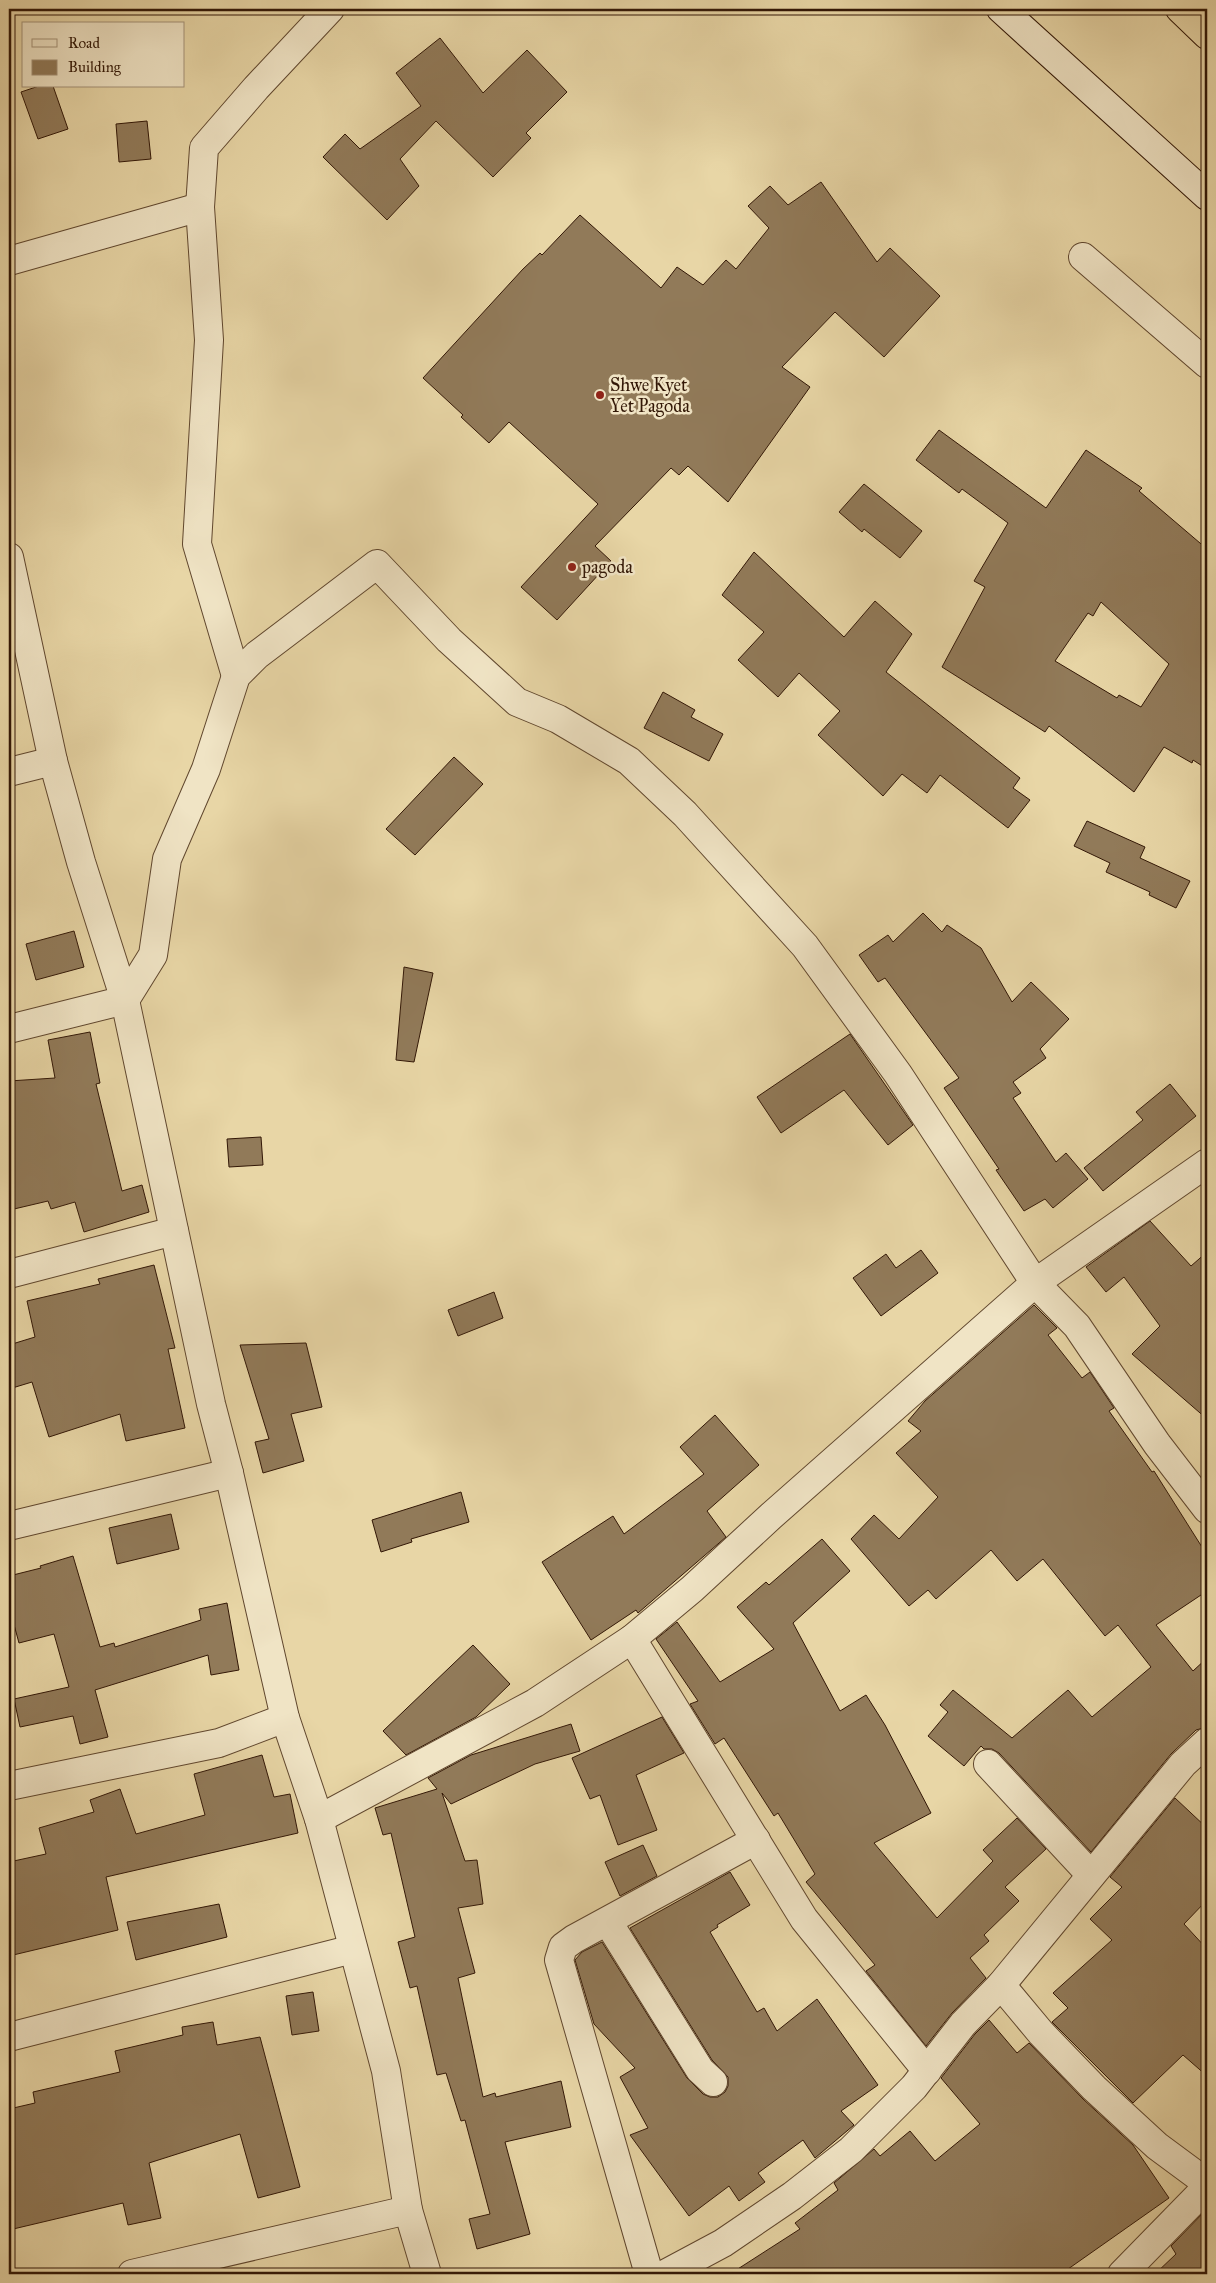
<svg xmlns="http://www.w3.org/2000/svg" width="1216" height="2283" font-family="'IM FELL Great Primer',serif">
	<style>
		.building { fill: #917a59; stroke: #321706; fill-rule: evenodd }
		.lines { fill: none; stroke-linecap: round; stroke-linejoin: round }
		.street-casing { stroke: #60472e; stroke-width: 30 }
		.secondary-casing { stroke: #321706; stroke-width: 30 }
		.highway-casing { stroke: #321706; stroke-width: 30 }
		.street { stroke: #f0e4c5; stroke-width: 28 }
		.secondary { stroke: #f0e4c5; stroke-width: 28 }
		.highway { stroke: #e8d6a6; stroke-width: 28 }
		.poi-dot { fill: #8f2418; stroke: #f0e4c5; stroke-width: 2 }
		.labels { text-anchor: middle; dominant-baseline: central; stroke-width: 5; stroke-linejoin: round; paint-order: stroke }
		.poi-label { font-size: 18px; fill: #321706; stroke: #f0e4c5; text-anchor: start }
	</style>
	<rect width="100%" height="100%" fill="#e8d6a6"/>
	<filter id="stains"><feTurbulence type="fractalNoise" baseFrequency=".004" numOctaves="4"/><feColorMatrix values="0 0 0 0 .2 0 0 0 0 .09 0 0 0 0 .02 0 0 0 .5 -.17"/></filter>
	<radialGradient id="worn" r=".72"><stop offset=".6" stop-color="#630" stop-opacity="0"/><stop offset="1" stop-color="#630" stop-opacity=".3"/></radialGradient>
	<g class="building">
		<polygon points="440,38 483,93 527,50 567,92 526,133 531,138 493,177 436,121 400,159 419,186 387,220 323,157 345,134 360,149 421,106 396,73"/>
		<polygon points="39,86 53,86 68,129 38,139 21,92"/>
		<polygon points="147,121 151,159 119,162 116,124"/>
		<polygon points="821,182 877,262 890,248 940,296 884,357 835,312 782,367 810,387 728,502 688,466 679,475 671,468 595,546 611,561 557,620 521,587 598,504 509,422 489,443 461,417 463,415 423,378 523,269 540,253 542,255 580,215 661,288 677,267 703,285 726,260 736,269 769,228 748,206 770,186 788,205"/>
		<path d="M939,430L1046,508L1086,450L1142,488L1139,491L1207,549V769L1193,760L1192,763L1164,747L1134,792L1049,726L1045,732L942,667L985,587L974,581L1008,523L962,489L959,493L916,460ZM1101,602L1169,664L1141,707L1119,695L1117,698L1055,661L1088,613L1093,616Z"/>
		<polygon points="864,484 922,531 900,558 864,529 862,532 839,512"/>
		<polygon points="754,552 844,637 875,601 912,634 886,672 1020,778 1013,788 1030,800 1008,828 940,775 927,793 902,774 883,796 818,735 840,711 799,673 778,697 738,660 764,632 722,595"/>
		<polygon points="663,692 695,710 691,717 723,734 709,761 644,728"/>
		<polygon points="454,757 483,784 415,855 386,829"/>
		<polygon points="1087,821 1145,847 1140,858 1190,881 1176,908 1149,895 1150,892 1106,872 1110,863 1074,846"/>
		<polygon points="923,913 942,932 947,925 981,948 1012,1002 1031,982 1069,1019 1040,1049 1046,1058 1013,1082 1021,1093 1013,1098 1056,1162 1066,1153 1088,1179 1053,1208 1045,1199 1024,1211 996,1170 999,1169 944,1088 959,1078 885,978 878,982 859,955 888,935 893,942"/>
		<polygon points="74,931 84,967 36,980 26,944"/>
		<polygon points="404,967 433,973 414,1062 396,1060"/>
		<polygon points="90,1032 100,1083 96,1084 122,1191 142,1185 149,1212 84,1232 75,1202 51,1209 48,1201 14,1209 9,1188 9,1081 55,1078 48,1040"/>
		<polygon points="850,1034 913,1125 888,1145 844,1090 781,1133 757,1097"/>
		<polygon points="1170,1084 1196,1116 1103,1191 1084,1168 1143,1120 1136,1112"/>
		<polygon points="261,1137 263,1165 229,1167 227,1139"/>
		<polygon points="1150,1221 1191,1266 1207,1252 1207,1419 1132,1354 1160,1326 1124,1277 1106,1292 1086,1267"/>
		<polygon points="921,1250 938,1273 881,1316 853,1278 886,1254 896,1268"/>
		<polygon points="154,1265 175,1348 168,1349 185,1428 126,1441 120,1414 49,1437 32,1382 9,1389 9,1345 35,1337 27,1301 100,1284 98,1279"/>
		<polygon points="494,1292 503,1318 458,1336 448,1310"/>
		<polygon points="1034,1305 1057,1328 1048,1335 1082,1378 1090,1372 1114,1408 1109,1411 1152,1472 1154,1471 1207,1555 1207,1591 1156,1625 1193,1671 1207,1658 1207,1727 1196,1730 1171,1754 1091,1852 999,1753 992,1749 984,1749 981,1746 964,1766 928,1736 948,1712 940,1705 953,1690 1012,1738 1068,1690 1092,1717 1151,1667 1118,1625 1105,1636 1043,1559 1017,1581 991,1550 936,1599 928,1590 909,1606 851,1539 874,1515 899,1539 938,1497 896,1453 921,1431 908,1421 925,1401"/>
		<polygon points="306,1343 322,1407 291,1414 304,1461 263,1473 255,1442 269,1439 240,1345"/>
		<polygon points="715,1415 759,1465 707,1511 726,1537 638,1613 636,1610 591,1640 542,1562 613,1516 624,1534 704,1474 680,1447"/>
		<polygon points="461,1492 469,1522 411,1539 412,1542 381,1552 372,1520"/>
		<polygon points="171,1514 179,1549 117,1564 109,1528"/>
		<polygon points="822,1539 850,1571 793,1623 840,1711 866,1695 885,1725 931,1813 874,1843 937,1918 993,1861 983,1850 1017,1818 1046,1849 1005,1887 1019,1901 984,1935 989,1941 970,1958 986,1978 952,2013 926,2046 866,1971 875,1965 806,1882 815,1874 778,1813 774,1816 724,1738 715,1744 690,1704 698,1701 656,1639 677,1622 720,1682 774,1649 737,1607 766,1582 769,1585"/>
		<polygon points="73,1556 100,1647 114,1643 115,1647 201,1620 199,1609 227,1603 239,1670 211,1675 208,1655 95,1690 108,1737 80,1744 73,1716 20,1727 14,1699 69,1687 54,1634 19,1643 13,1621 9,1622 9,1576 41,1568 40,1566"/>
		<polygon points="473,1645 510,1684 476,1717 406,1755 383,1731"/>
		<polygon points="662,1717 684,1753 636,1775 657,1830 618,1845 600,1795 590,1799 572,1758"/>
		<polygon points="571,1724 580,1751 535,1764 451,1804 442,1793 465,1861 477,1860 483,1904 458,1908 475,1973 458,1978 483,2097 495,2093 496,2097 561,2081 571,2127 505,2142 530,2234 477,2249 469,2219 490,2214 465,2120 461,2121 446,2073 437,2075 417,1986 410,1988 398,1942 415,1937 391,1833 383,1835 375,1808 437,1789 428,1778 471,1755"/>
		<polygon points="262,1755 274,1797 290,1794 298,1833 106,1877 118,1930 9,1956 9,1862 46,1854 39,1828 94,1812 90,1800 120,1789 136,1834 205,1815 194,1774"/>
		<polygon points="1175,1798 1207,1828 1207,1900 1184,1924 1207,1949 1207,2076 1183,2055 1133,2103 1052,2022 1068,2008 1053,1993 1112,1940 1090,1919 1122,1887 1110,1877"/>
		<polygon points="643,1845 657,1876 620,1896 605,1862"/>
		<polygon points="730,1872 750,1905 717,1925 718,1927 710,1932 757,2012 764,2008 777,2031 817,1999 878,2085 841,2111 854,2125 815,2158 803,2140 758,2173 765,2182 739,2201 729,2186 689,2216 630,2135 648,2128 620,2077 635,2068 594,2024 575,1960 582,1952 602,1942 687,2078 703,2094 710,2097 718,2097 725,2092 728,2086 728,2077 712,2060 630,1928"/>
		<polygon points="219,1904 227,1937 136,1960 127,1922"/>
		<polygon points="313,1992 319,2031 292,2035 286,1996"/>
		<polygon points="989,2020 1017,2053 1029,2043 1083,2099 1133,2145 1169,2198 1061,2274 730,2274 800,2229 795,2223 838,2190 834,2183 874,2149 880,2156 910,2131 935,2161 980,2124 941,2078 975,2034"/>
		<polygon points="213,2022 217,2045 260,2037 300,2187 258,2198 240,2134 149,2163 161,2218 128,2225 123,2203 9,2230 9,2109 35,2103 33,2092 120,2072 115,2051 183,2035 182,2027"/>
		<polygon points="1207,2209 1207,2274 1155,2274 1176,2254 1171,2246"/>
	</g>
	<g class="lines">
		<g class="street-casing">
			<g id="street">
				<polyline points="1083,257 1207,364"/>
				<polyline points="9,261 200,207"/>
				<polyline points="9,557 53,761 81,862 125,1000 211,1404 229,1473 285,1718 319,1819 386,2071 408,2210 427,2274"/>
				<polyline points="236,676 197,544 209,340 200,207 204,148 256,88 330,9"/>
				<polyline points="9,772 53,761"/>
				<polyline points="9,1029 125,1000 153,955 167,859 206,769 236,676 257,655 377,564 449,640 517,702 558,719 629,761 685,814 805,946 898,1074 1035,1283 1077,1326 1157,1444 1207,1509"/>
				<polyline points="9,1274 174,1231"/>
				<polyline points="9,1526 229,1473"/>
				<polyline points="632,1639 804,1919 927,2071"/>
				<polyline points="988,1764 1091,1875"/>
				<polyline points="9,1786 219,1743 285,1718"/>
				<polyline points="319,1819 535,1703 632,1639 692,1589 771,1516 1035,1283 1207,1163"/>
				<polyline points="608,1922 700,2070 713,2082"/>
				<polyline points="1001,1985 1041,2033 1094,2088 1157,2146 1207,2183"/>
				<polyline points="9,2037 353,1949"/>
				<polyline points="132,2274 408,2210"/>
				<polyline points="649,2274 559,1960 563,1947 574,1939 756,1840"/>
				<polyline points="665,2274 723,2243 792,2196 851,2150 914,2087 963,2024 1001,1985 1183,1764 1207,1742"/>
				<polyline points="1122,2274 1207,2187"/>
			</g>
		</g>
		<g class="secondary-casing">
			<polyline id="secondary" points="1001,9 1207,196"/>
		</g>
		<g class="highway-casing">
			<polyline id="highway" points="1180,9 1207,35"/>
		</g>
		<use href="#street" class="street"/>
		<use href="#secondary" class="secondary"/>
		<use href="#highway" class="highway"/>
	</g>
	<g class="poi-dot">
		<circle cx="600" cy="395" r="5"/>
		<circle cx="572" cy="567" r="5"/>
	</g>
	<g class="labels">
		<g class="poi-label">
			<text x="610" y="385">Shwe Kyet<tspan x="610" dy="21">Yet Pagoda</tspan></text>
			<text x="582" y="567">pagoda</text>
		</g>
	</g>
	<rect width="1216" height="2283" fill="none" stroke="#e8d6a6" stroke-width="30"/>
	<rect x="10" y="10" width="1196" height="2263" fill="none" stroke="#321706" stroke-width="2.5"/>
	<rect x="15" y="15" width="1186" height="2253" fill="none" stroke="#321706"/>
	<rect x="22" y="22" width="162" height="65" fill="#f0e4c5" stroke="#a49279"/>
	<rect x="32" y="39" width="25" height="8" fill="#f0e4c5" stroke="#a49279"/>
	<text x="68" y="48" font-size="15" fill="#321706">Road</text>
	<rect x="32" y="60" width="25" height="15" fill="#917a59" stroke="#a49279"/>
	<text x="68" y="72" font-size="15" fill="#321706">Building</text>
	<rect width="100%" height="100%" filter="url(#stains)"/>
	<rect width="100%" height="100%" fill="url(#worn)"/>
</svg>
